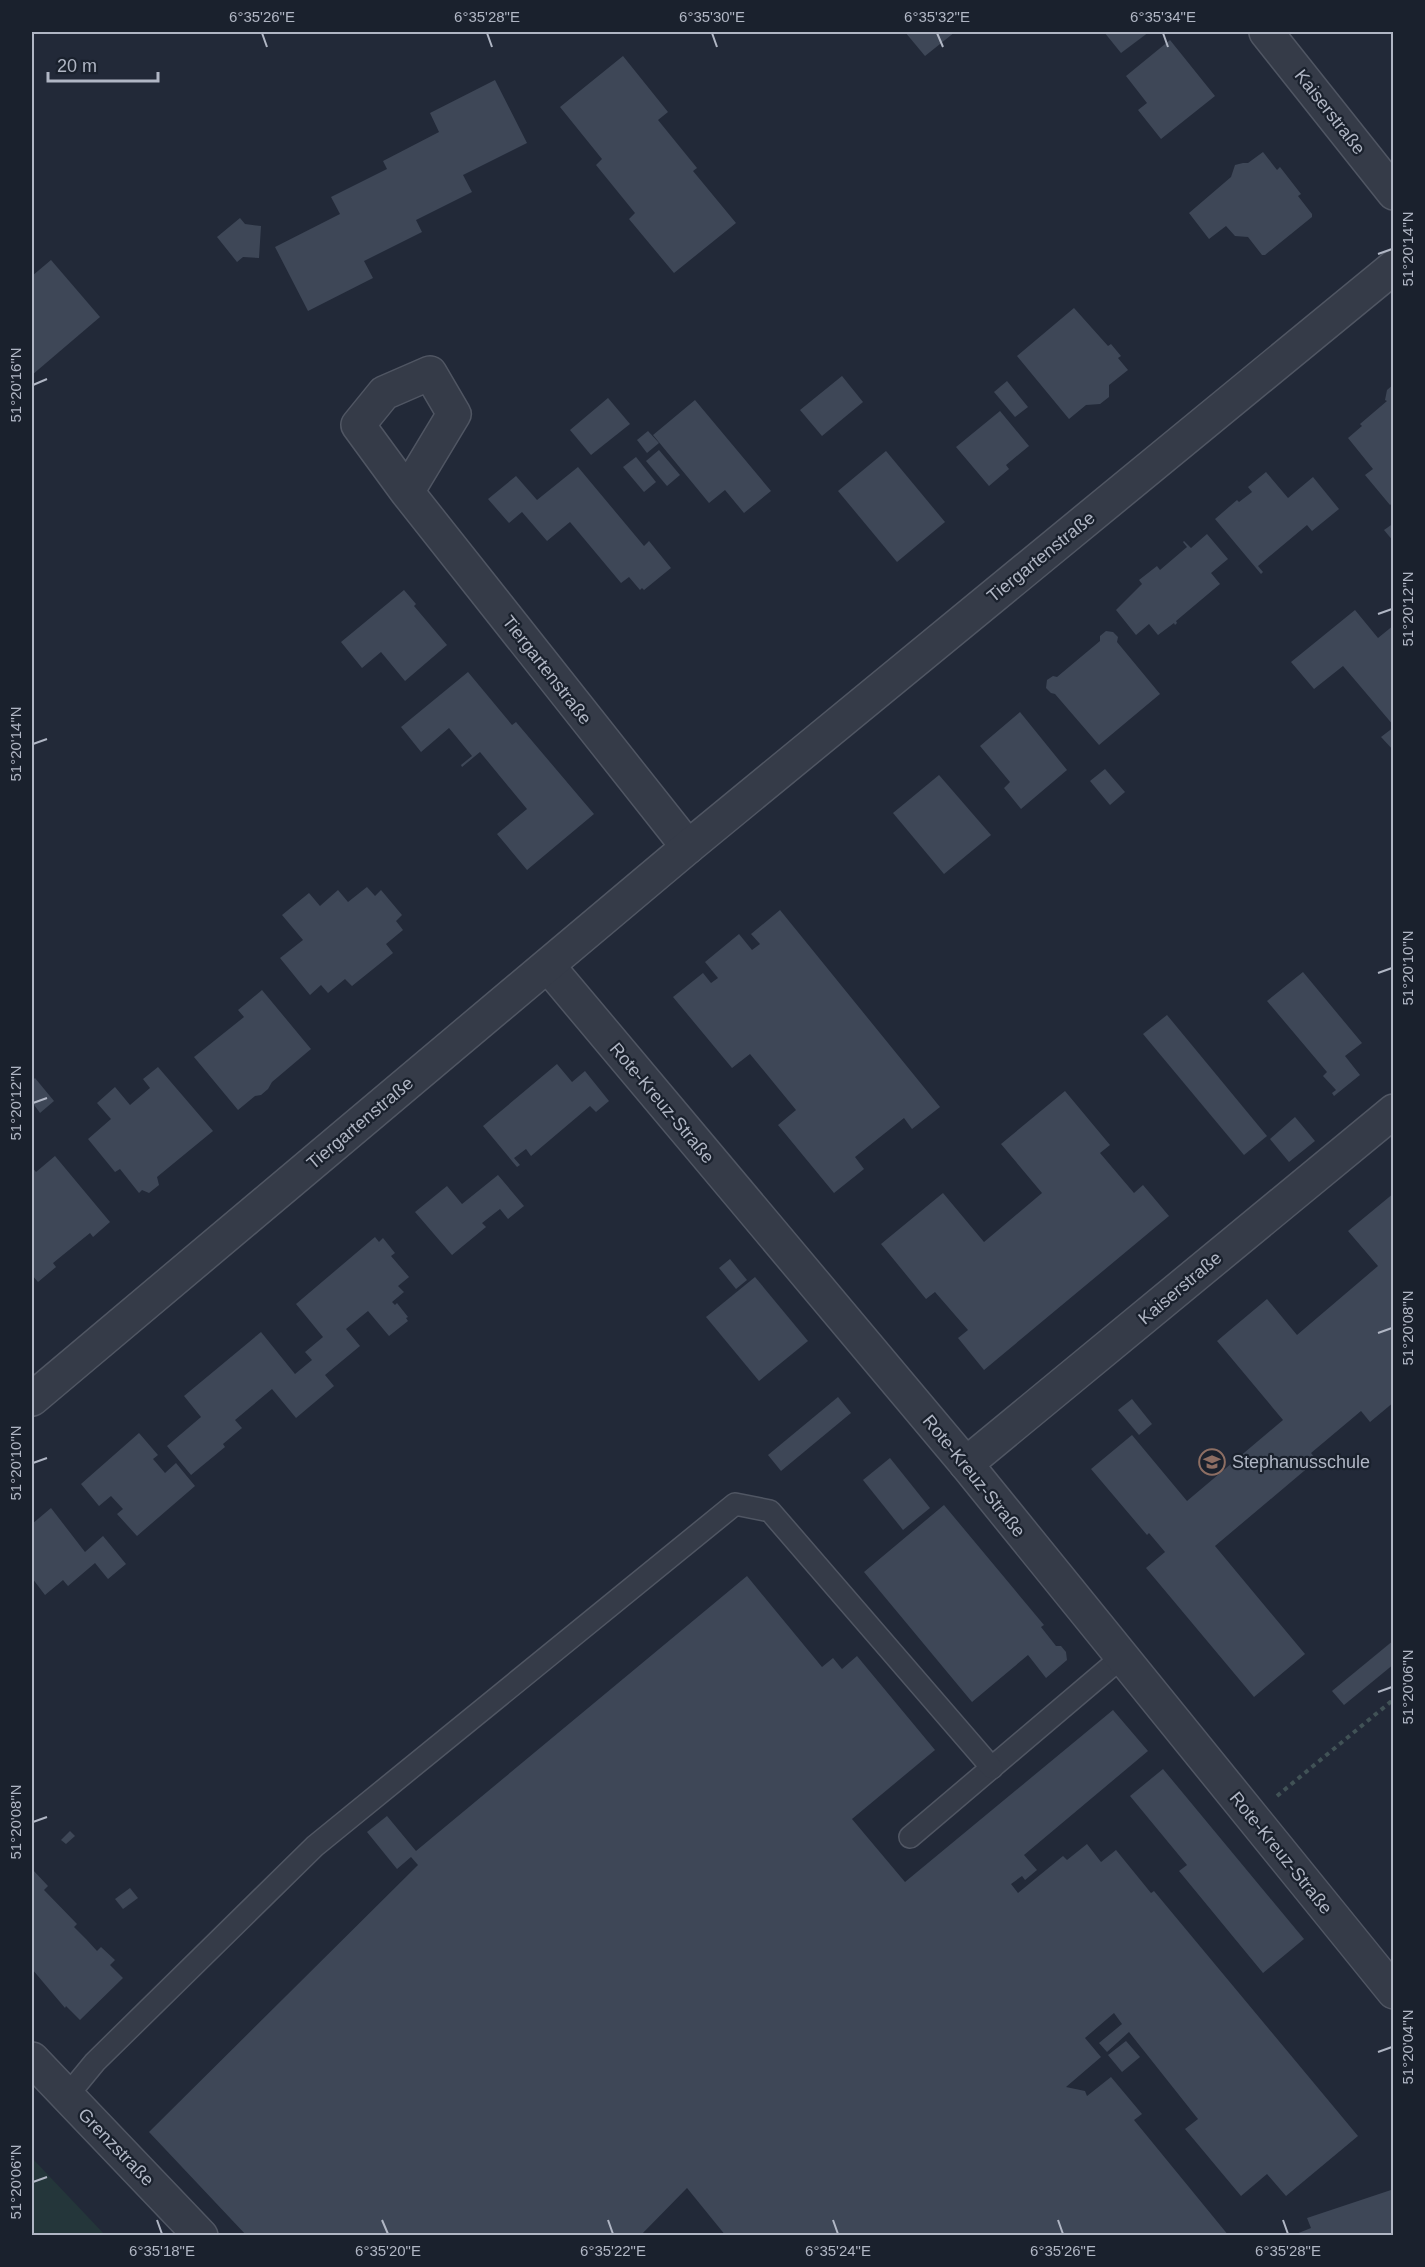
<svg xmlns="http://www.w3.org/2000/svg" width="1425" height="2267" font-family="Helvetica,sans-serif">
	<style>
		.green { fill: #24363a }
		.building { fill: #3e4757 }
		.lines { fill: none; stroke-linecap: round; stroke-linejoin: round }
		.service-casing { stroke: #505663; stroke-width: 24 }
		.minor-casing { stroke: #505663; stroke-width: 36 }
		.path { stroke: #415256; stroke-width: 4; stroke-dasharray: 4.5 4.5; stroke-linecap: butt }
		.service { stroke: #353b48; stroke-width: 21 }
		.minor { stroke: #353b48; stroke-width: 33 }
		.ticks { fill: none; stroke: #b0b6c4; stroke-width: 2 }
		.labels { text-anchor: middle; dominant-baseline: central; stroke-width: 4.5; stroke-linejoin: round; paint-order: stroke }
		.street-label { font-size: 18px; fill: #b0b6c4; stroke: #1a212d }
		.poi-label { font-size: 18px; fill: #b0b6c4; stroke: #1a212d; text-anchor: start }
		.neatline { fill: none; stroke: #b0b6c4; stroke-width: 2 }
		.ticks-label { font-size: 15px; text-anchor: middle; fill: #b0b6c4 }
	</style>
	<rect width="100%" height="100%" fill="#222938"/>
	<polygon class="green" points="32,2158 105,2235 32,2235"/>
	<g class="building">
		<polygon points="905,32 955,32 925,56"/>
		<polygon points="1104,32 1149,32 1121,53"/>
		<polygon points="1170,40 1215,96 1161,139 1138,110 1147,103 1126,76"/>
		<polygon points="623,56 668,112 658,120 697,168 693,171 736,223 674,273 629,219 635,213 596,165 602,159 560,107"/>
		<polygon points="495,80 527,143 463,175 472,192 416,220 422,232 364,261 373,278 308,311 275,247 340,214 331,197 387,169 383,161 439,132 430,113"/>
		<polygon points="1263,152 1277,170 1280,167 1301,194 1298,196 1312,214 1312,217 1265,255 1262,255 1248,237 1235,236 1226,226 1209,239 1189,213 1231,177 1235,165 1243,163 1248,163"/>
		<polygon points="240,218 245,224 261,226 259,258 243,257 237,262 217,237"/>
		<polygon points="51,260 100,317 32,375 32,276"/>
		<polygon points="1074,308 1108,346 1111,344 1121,356 1118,358 1128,370 1109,385 1109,397 1100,404 1086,405 1069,419 1017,356"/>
		<polygon points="842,376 863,402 822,436 800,410"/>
		<polygon points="1007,381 1028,407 1015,417 994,392"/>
		<polygon points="1394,384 1394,502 1390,505 1365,475 1373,469 1348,438 1362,426 1360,424 1387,401 1385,400 1387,390"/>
		<polygon points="608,398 630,424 591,455 570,430"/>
		<polygon points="695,400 771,491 744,513 725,490 709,503 653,435"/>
		<polygon points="1000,411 1029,446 1006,465 1009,469 989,486 956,447"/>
		<polygon points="648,431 659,443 647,453 637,440"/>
		<polygon points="659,450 680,475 667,486 646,461"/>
		<polygon points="886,451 945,522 897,562 838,491"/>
		<polygon points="636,457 656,482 644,492 623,467"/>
		<polygon points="578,467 644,546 649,541 671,568 644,590 642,588 640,590 629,577 621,583 570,522 547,541 522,512 509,523 488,499 516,476 537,500"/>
		<polygon points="1266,472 1288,498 1313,477 1339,509 1312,531 1307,525 1258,566 1263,572 1261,574 1215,519 1237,500 1239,502 1252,492 1248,487"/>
		<polygon points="1394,523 1394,542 1384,530"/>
		<polygon points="1207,534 1228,559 1211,573 1220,584 1176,621 1177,623 1175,625 1174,623 1158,635 1149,624 1136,635 1116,610 1142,584 1139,580 1157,566 1160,570 1187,547 1183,542 1184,541 1191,548"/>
		<polygon points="404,590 416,604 414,606 447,645 405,681 381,652 362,668 341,642"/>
		<polygon points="1355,610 1378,638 1394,625 1394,726 1343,666 1314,689 1291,662"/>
		<polygon points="1106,631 1113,632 1118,637 1117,642 1160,694 1099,745 1055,694 1051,693 1046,688 1047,680 1053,676 1057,677 1100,641 1100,636"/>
		<polygon points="468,672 512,725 516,722 594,814 527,870 497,834 527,809 480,752 462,767 461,765 472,756 449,728 421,752 401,727"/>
		<polygon points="1020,712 1067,770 1021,809 1004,788 1010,782 980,746"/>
		<polygon points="1394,727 1394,751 1381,737"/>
		<polygon points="1105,769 1125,792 1110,805 1090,781"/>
		<polygon points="939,775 991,835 944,874 893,813"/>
		<polygon points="367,887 375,896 381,890 402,915 396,921 403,930 386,944 393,953 352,986 345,979 328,993 321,985 310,995 280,958 303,940 282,915 309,893 320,906 338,890 348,902"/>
		<polygon points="780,910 940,1107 912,1129 904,1118 855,1157 864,1169 834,1193 778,1125 796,1110 750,1054 732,1068 673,997 703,973 711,983 718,978 705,962 739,934 752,950 760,944 751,934"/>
		<polygon points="1303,972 1362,1043 1345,1056 1360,1075 1334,1096 1332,1093 1336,1090 1323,1076 1327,1072 1267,1001"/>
		<polygon points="262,990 311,1049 272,1082 268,1089 261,1095 255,1096 238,1110 194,1057 244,1017 238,1010"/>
		<polygon points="1167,1015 1267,1136 1244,1155 1143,1034"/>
		<polygon points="557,1064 572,1082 585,1071 609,1101 596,1112 590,1106 531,1156 526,1149 514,1158 520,1165 517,1167 483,1126"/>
		<polygon points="158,1067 213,1131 157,1177 159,1185 149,1193 142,1190 139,1193 120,1169 115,1172 88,1139 111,1119 97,1103 115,1087 130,1105 150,1088 143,1079"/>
		<polygon points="35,1078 54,1101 40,1113 32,1102 32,1081"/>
		<polygon points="1065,1091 1110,1145 1100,1153 1134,1193 1143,1185 1169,1216 984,1370 958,1338 968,1330 935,1292 926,1299 881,1244 943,1193 984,1242 1042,1193 1001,1144"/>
		<polygon points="1295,1117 1315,1141 1289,1162 1270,1139"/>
		<polygon points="55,1156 110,1222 93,1237 90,1233 53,1263 56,1267 38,1282 32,1275 32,1167 36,1172"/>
		<polygon points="498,1175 524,1206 508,1219 500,1209 482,1223 486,1227 452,1255 415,1212 447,1186 462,1204"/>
		<polygon points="1394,1193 1394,1402 1370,1422 1361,1411 1311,1453 1317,1460 1215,1546 1305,1654 1254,1697 1146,1568 1165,1552 1149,1533 1147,1535 1091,1469 1132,1435 1187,1501 1283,1420 1217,1341 1267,1299 1297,1335 1378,1266 1348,1231"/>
		<polygon points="375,1237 379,1242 383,1238 395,1253 391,1256 409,1277 398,1286 404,1292 392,1302 395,1305 397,1303 408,1317 406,1318 408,1321 389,1336 368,1311 346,1329 360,1346 325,1375 334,1386 296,1418 272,1389 235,1420 242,1428 223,1444 225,1447 191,1475 167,1446 201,1417 184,1396 261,1332 295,1374 312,1360 305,1352 323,1337 296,1304"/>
		<polygon points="730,1259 747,1280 736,1289 719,1268"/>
		<polygon points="755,1277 808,1341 759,1381 706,1317"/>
		<polygon points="838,1397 851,1413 781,1471 768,1455"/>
		<polygon points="1132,1399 1152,1424 1139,1435 1118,1410"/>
		<polygon points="139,1433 158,1455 153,1459 165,1473 176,1463 195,1486 137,1536 117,1514 123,1509 111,1496 99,1506 81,1484"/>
		<polygon points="890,1458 930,1508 903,1530 863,1480"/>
		<polygon points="944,1505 1044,1625 1041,1627 1056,1646 1061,1646 1066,1652 1067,1660 1046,1678 1028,1655 972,1702 864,1572"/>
		<polygon points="51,1508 85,1552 103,1536 126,1564 108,1579 95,1563 68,1586 63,1580 45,1595 32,1578 32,1524"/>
		<polygon points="747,1576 822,1667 833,1658 842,1669 857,1656 935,1750 852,1819 905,1882 1113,1710 1148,1751 1024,1855 1037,1870 1025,1880 1022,1876 1011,1884 1018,1893 1063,1856 1067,1860 1087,1844 1101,1862 1116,1850 1151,1893 1154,1891 1358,2136 1286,2196 1267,2174 1241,2196 1185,2129 1198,2119 1129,2032 1107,2052 1099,2043 1122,2024 1114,2013 1085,2038 1101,2057 1066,2087 1085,2091 1087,2096 1111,2077 1142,2114 1134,2120 1229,2236 726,2236 687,2188 640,2236 247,2236 149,2132 418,1865 411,1857 397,1869 367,1832 387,1816 416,1851"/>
		<polygon points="1394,1640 1394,1664 1344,1705 1332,1691"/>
		<polygon points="1163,1769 1304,1939 1263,1973 1179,1871 1187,1865 1130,1796"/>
		<polygon points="70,1831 75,1836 66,1844 61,1840"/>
		<polygon points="32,1869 48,1886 44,1890 77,1924 74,1927 86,1939 97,1951 101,1947 115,1960 110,1965 123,1978 80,2020 66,2006 65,2008 32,1969"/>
		<polygon points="130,1888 138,1898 123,1909 115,1899"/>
		<polygon points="1126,2041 1140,2057 1122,2072 1108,2055"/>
		<polygon points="1394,2189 1394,2236 1291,2236 1311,2228 1307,2218"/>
	</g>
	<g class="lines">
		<g class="service-casing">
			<g id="service">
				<polyline points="910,1837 1122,1657"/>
				<polyline points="67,2096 95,2062 315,1846 735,1504 770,1511 992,1768"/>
			</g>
		</g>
		<g class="minor-casing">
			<g id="minor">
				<polyline points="1266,32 1394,193"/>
				<polyline points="407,492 358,425 384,393 430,373 454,414 407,492 688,847"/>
				<polyline points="548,966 966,1464 1394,1992"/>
				<polyline points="32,1399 688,847 1394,267"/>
				<polyline points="966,1464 1394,1111"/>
				<polyline points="32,2059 201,2236"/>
			</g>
		</g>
		<polyline class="path" points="1277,1796 1394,1699"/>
		<use href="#service" class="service"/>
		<use href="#minor" class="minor"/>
	</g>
	<path class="ticks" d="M262,33L267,47M487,33L492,47M712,33L717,47M937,33L943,47M1163,33L1168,47M1378,254L1392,249M33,385L47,379M1378,614L1392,609M33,744L47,739M1378,973L1392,968M33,1103L47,1098M1378,1333L1392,1328M33,1463L47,1458M1378,1692L1392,1687M33,1822L47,1817M1378,2052L1392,2047M33,2182L47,2177M157,2220L162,2234M382,2220L388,2234M608,2220L613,2234M833,2220L838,2234M1058,2220L1063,2234M1283,2220L1288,2234"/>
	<defs>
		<g id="school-ring" transform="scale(1.35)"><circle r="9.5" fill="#1a212d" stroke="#8d6e63" stroke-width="1.5"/><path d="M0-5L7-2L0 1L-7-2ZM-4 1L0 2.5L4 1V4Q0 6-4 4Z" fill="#8d6e63"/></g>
	</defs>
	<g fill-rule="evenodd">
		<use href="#school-ring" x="1212" y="1462"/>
	</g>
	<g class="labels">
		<g class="street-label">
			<text transform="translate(1330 112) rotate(52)">Kaiserstraße</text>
			<text transform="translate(1041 557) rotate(-39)">Tiergartenstraße</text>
			<text transform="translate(547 670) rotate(52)">Tiergartenstraße</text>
			<text transform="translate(662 1103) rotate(50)">Rote-Kreuz-Straße</text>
			<text transform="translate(360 1123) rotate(-40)">Tiergartenstraße</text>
			<text transform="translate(1180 1288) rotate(-40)">Kaiserstraße</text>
			<text transform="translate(974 1476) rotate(51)">Rote-Kreuz-Straße</text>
			<text transform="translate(1281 1853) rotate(51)">Rote-Kreuz-Straße</text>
			<text transform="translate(116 2147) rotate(46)">Grenzstraße</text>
		</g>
		<g class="poi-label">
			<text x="1232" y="1462">Stephanusschule</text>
		</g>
	</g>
	<rect width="1425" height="2267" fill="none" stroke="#1a212d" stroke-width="66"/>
	<path d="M48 72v9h110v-9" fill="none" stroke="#b0b6c4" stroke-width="3"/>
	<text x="57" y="72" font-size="18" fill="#b0b6c4" stroke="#1a212d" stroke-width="4.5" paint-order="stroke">20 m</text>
	<rect x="33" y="33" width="1359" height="2201" class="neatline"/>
	<g class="ticks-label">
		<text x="262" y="22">6°35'26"E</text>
		<text x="487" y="22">6°35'28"E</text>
		<text x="712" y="22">6°35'30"E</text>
		<text x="937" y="22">6°35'32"E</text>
		<text x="1163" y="22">6°35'34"E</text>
		<text transform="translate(1408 249) rotate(-90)" y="5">51°20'14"N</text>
		<text transform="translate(16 385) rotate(-90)" y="5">51°20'16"N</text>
		<text transform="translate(1408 609) rotate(-90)" y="5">51°20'12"N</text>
		<text transform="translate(16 744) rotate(-90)" y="5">51°20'14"N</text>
		<text transform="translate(1408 968) rotate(-90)" y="5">51°20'10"N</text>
		<text transform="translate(16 1103) rotate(-90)" y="5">51°20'12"N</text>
		<text transform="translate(1408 1328) rotate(-90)" y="5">51°20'08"N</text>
		<text transform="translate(16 1463) rotate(-90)" y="5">51°20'10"N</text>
		<text transform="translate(1408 1687) rotate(-90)" y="5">51°20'06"N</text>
		<text transform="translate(16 1822) rotate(-90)" y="5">51°20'08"N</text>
		<text transform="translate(1408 2047) rotate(-90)" y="5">51°20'04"N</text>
		<text transform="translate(16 2182) rotate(-90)" y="5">51°20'06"N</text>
		<text x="162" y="2256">6°35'18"E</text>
		<text x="388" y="2256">6°35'20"E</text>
		<text x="613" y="2256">6°35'22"E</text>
		<text x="838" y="2256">6°35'24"E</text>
		<text x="1063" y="2256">6°35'26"E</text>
		<text x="1288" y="2256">6°35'28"E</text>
	</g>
</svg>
